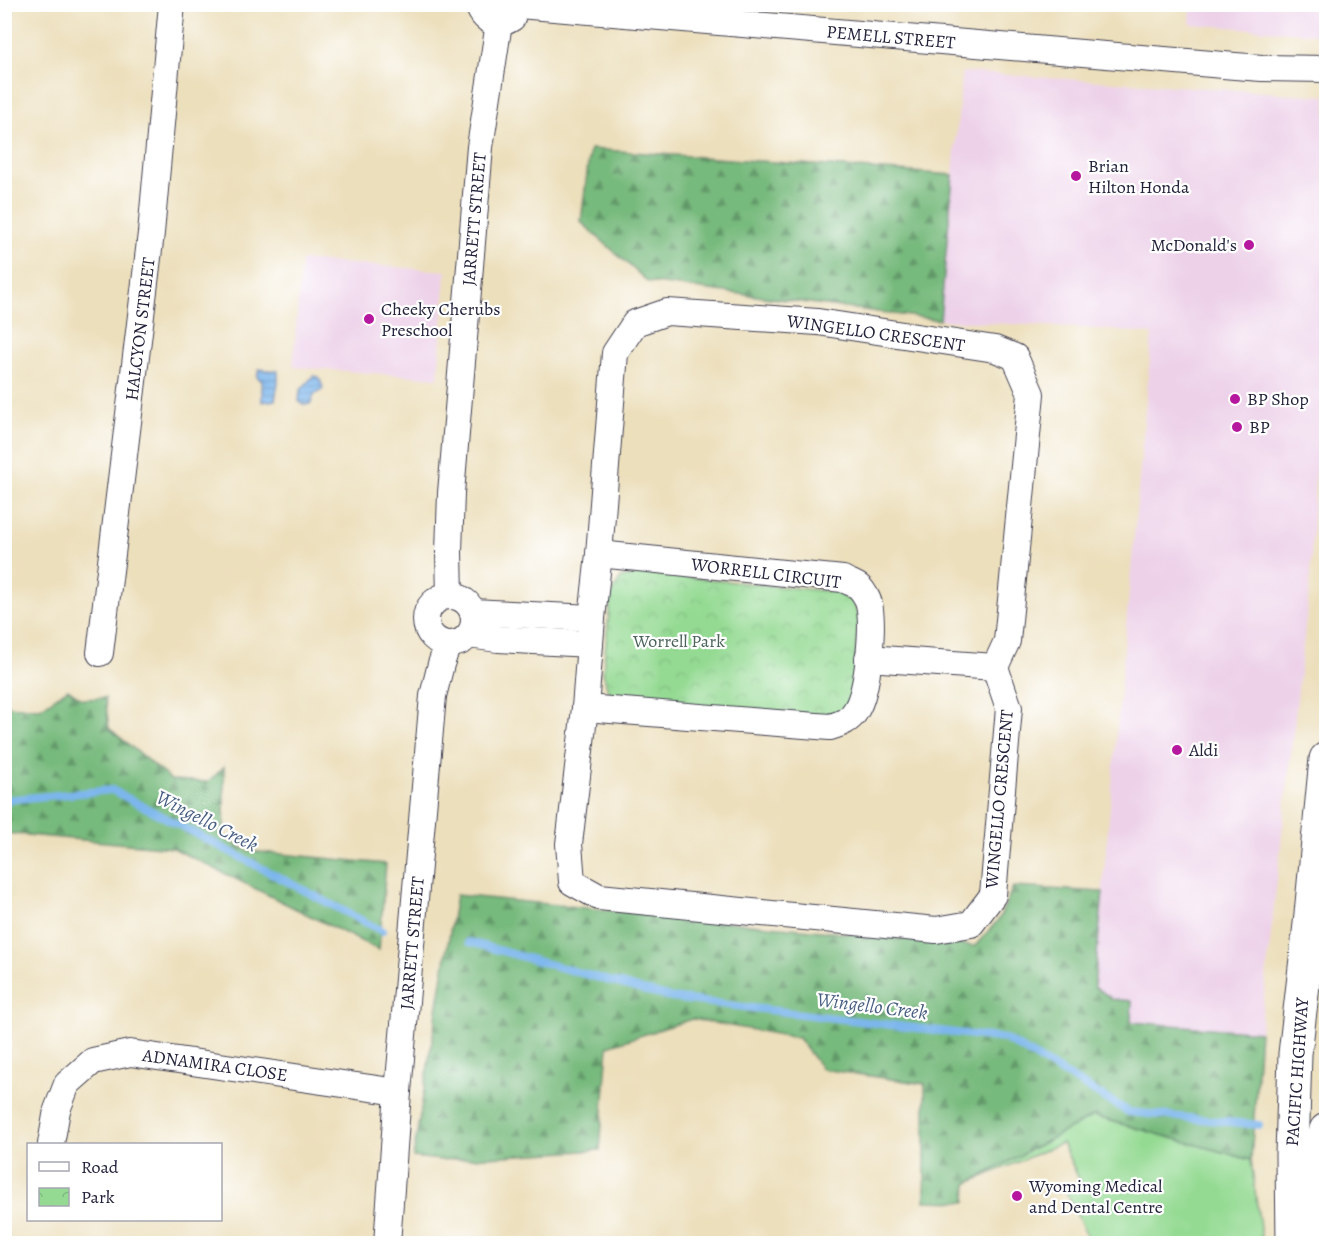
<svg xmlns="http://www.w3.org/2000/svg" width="1331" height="1248" font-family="Alegreya,serif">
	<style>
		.built { fill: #edd1e9 }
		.green { fill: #94da93; stroke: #5b7e67; stroke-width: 1.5 }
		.forest { fill: url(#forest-firs); stroke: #4c6e5c; stroke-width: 1.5 }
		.park { fill: url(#park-crowns); stroke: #5b7e67; stroke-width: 1.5 }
		.water { fill: url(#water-rules); stroke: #4f6c94; stroke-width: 1.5 }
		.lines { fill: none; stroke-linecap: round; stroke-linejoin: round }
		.stream { stroke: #7cb6ed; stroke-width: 8 }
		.minor-casing { stroke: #403e4e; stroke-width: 28 }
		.primary-casing { stroke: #403e4e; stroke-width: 35 }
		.minor { stroke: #fff; stroke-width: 26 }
		.primary { stroke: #fff; stroke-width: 33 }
		.poi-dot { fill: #b5179e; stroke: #fff; stroke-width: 2 }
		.labels { text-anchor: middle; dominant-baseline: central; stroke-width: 4.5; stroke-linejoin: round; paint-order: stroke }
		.street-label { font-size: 18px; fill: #22223b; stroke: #fff }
		.poi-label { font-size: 18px; fill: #22223b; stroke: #fff; text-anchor: start }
		.park-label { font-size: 18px; fill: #4a625a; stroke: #fff }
		.water-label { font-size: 20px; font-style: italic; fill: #465d82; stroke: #fff }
	</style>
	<defs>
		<pattern id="forest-firs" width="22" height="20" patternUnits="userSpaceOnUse" patternTransform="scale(1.5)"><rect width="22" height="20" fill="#77ba7d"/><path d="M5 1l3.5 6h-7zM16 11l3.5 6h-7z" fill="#619768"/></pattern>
		<pattern id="park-crowns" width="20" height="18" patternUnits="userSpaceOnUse" patternTransform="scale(1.5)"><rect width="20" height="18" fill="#94da93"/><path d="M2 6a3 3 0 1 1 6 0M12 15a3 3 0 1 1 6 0" fill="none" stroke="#7fbb80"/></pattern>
		<pattern id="water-rules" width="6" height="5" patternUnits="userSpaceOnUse" patternTransform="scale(1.5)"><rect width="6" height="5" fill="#7cb6ed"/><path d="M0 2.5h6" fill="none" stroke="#6594c1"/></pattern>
	</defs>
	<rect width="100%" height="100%" fill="#fff"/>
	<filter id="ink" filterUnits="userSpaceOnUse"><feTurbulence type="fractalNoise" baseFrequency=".0167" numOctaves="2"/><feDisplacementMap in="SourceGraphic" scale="12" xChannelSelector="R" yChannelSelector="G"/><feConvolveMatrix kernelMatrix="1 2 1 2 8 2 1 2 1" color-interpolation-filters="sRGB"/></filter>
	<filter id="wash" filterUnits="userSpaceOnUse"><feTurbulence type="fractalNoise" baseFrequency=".008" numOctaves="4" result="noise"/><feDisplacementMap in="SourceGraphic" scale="24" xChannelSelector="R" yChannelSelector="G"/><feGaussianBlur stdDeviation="1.35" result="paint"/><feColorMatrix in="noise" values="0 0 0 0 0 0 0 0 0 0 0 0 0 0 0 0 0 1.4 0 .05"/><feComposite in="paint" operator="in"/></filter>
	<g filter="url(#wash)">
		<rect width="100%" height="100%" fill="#ecdfbc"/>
		<g class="built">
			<polygon points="5,4 13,5 5,77 4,5"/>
			<polygon points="1191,5 1326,5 1326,35 1190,24"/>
			<polygon points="962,72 1326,96 1326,428 1315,473 1310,583 1260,1032 1130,1022 1110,999 1109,997 1094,987 1152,334 1100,329 940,320"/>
			<polygon points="301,260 446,271 438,378 293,367"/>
		</g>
		<polygon class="green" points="1093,1116 1251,1160 1262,1243 1090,1243 1066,1191 1081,1183 1062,1143 966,1184"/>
		<g class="forest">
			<polygon points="590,149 953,175 940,320 648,282 581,222"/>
			<polygon points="68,689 82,699 105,698 109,728 171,780 208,782 224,767 224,838 249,851 386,864 379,950 173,848 5,833 5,706 40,708"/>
			<polygon points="1013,887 1103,892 1094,987 1110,997 1110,999 1132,1001 1131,1022 1260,1032 1251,1160 1093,1116 967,1184 966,1202 925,1201 925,1084 822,1069 798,1038 692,1019 608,1046 600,1150 441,1160 413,1157 456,895 975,946 999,919"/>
		</g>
		<polygon class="park" points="644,573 837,592 853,601 859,618 852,697 842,710 826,717 630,702 608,691 603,672 611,595 621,578"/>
		<g class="water">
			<polygon points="259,369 278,371 278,383 275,400 262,402 262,381 257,377"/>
			<path d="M313,376L319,377L323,388L322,390L314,395L311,403C306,406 302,405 299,401L300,391Z"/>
		</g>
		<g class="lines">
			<g class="stream">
				<polyline points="4,800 112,790 382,931"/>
				<polyline points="469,942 671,998 1005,1039 1129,1112 1259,1125"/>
			</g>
		</g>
	</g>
	<g filter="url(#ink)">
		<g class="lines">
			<g class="minor-casing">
				<g id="minor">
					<path d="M478,4C483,21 497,28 512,18"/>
					<polyline points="519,5 1235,66 1262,68 1326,69"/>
					<polygon points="667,312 818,322 995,349 1015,357 1031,394 1007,641 995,667 1009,708 993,895 971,924 936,930 599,897 572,882 569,844 585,708 592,618 599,554 615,353 635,323"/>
					<polyline points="450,596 449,552 451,493 480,147 499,23"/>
					<circle cx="450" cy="620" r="24"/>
					<polyline points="473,612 592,618"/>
					<polyline points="469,635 498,639 590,644"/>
					<polyline points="100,653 151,233 172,4"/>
					<polyline points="868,658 995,667"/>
					<path d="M585,708L830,727C840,724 850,721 856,710C868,691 874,626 869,604C868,599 863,591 860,588C856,584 848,582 843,579L599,554"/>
					<polyline points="51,1144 57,1110 67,1084 93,1061 130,1053 398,1092"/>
					<polyline points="387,1244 398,1092 433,696 441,664 448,644"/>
				</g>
			</g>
			<g class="primary-casing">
				<g id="primary">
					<path d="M1315,1229C1314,1194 1318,1163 1326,1130"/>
					<polyline points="1293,1244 1292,1155 1295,1054 1310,924 1326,759"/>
				</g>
			</g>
			<use href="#minor" class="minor"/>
			<use href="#primary" class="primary"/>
		</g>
	</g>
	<g class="poi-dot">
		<circle cx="1076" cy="176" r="6"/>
		<circle cx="1249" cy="245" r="6"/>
		<circle cx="369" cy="319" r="6"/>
		<circle cx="1235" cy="399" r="6"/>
		<circle cx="1237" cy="427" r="6"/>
		<circle cx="1177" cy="750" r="6"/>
		<circle cx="1017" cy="1196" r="6"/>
	</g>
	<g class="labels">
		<g class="street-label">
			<text transform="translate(891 37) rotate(5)">PEMELL STREET</text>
			<text transform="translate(474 219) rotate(-85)">JARRETT STREET</text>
			<text transform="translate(140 329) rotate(-83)">HALCYON STREET</text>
			<text transform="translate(876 333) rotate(8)">WINGELLO CRESCENT</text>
			<text transform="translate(766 573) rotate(7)">WORRELL CIRCUIT</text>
			<text transform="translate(999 799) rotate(-85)">WINGELLO CRESCENT</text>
			<text transform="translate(412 943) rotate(-85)">JARRETT STREET</text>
			<text transform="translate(215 1065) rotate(8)">ADNAMIRA CLOSE</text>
			<text transform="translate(1297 1072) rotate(-86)">PACIFIC HIGHWAY</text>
		</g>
		<g class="poi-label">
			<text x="1088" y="166">Brian<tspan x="1088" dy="21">Hilton Honda</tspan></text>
			<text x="1237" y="245" text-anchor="end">McDonald's</text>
			<text x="381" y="309">Cheeky Cherubs<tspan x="381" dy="21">Preschool</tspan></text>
			<text x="1247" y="399">BP Shop</text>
			<text x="1249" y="427">BP</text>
			<text x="1189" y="750">Aldi</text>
			<text x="1029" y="1186">Wyoming Medical<tspan x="1029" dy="21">and Dental Centre</tspan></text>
		</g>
		<g class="park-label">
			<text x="679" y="641">Worrell Park</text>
		</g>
		<g class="water-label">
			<text transform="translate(207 821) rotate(27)">Wingello Creek</text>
			<text transform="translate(872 1006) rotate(7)">Wingello Creek</text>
		</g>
	</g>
	<rect width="1331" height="1248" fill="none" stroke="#fff" stroke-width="24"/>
	<rect x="27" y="1143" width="195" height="78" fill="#ffffff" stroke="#a7a7b1" stroke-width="1.5"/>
	<rect x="39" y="1162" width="30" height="9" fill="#ffffff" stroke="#a7a7b1" stroke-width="1.5"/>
	<text x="81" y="1173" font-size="18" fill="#22223b">Road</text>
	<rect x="39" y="1188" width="30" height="18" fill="url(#park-crowns)" stroke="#a7a7b1" stroke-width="1.5"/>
	<text x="81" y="1203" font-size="18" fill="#22223b">Park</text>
</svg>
